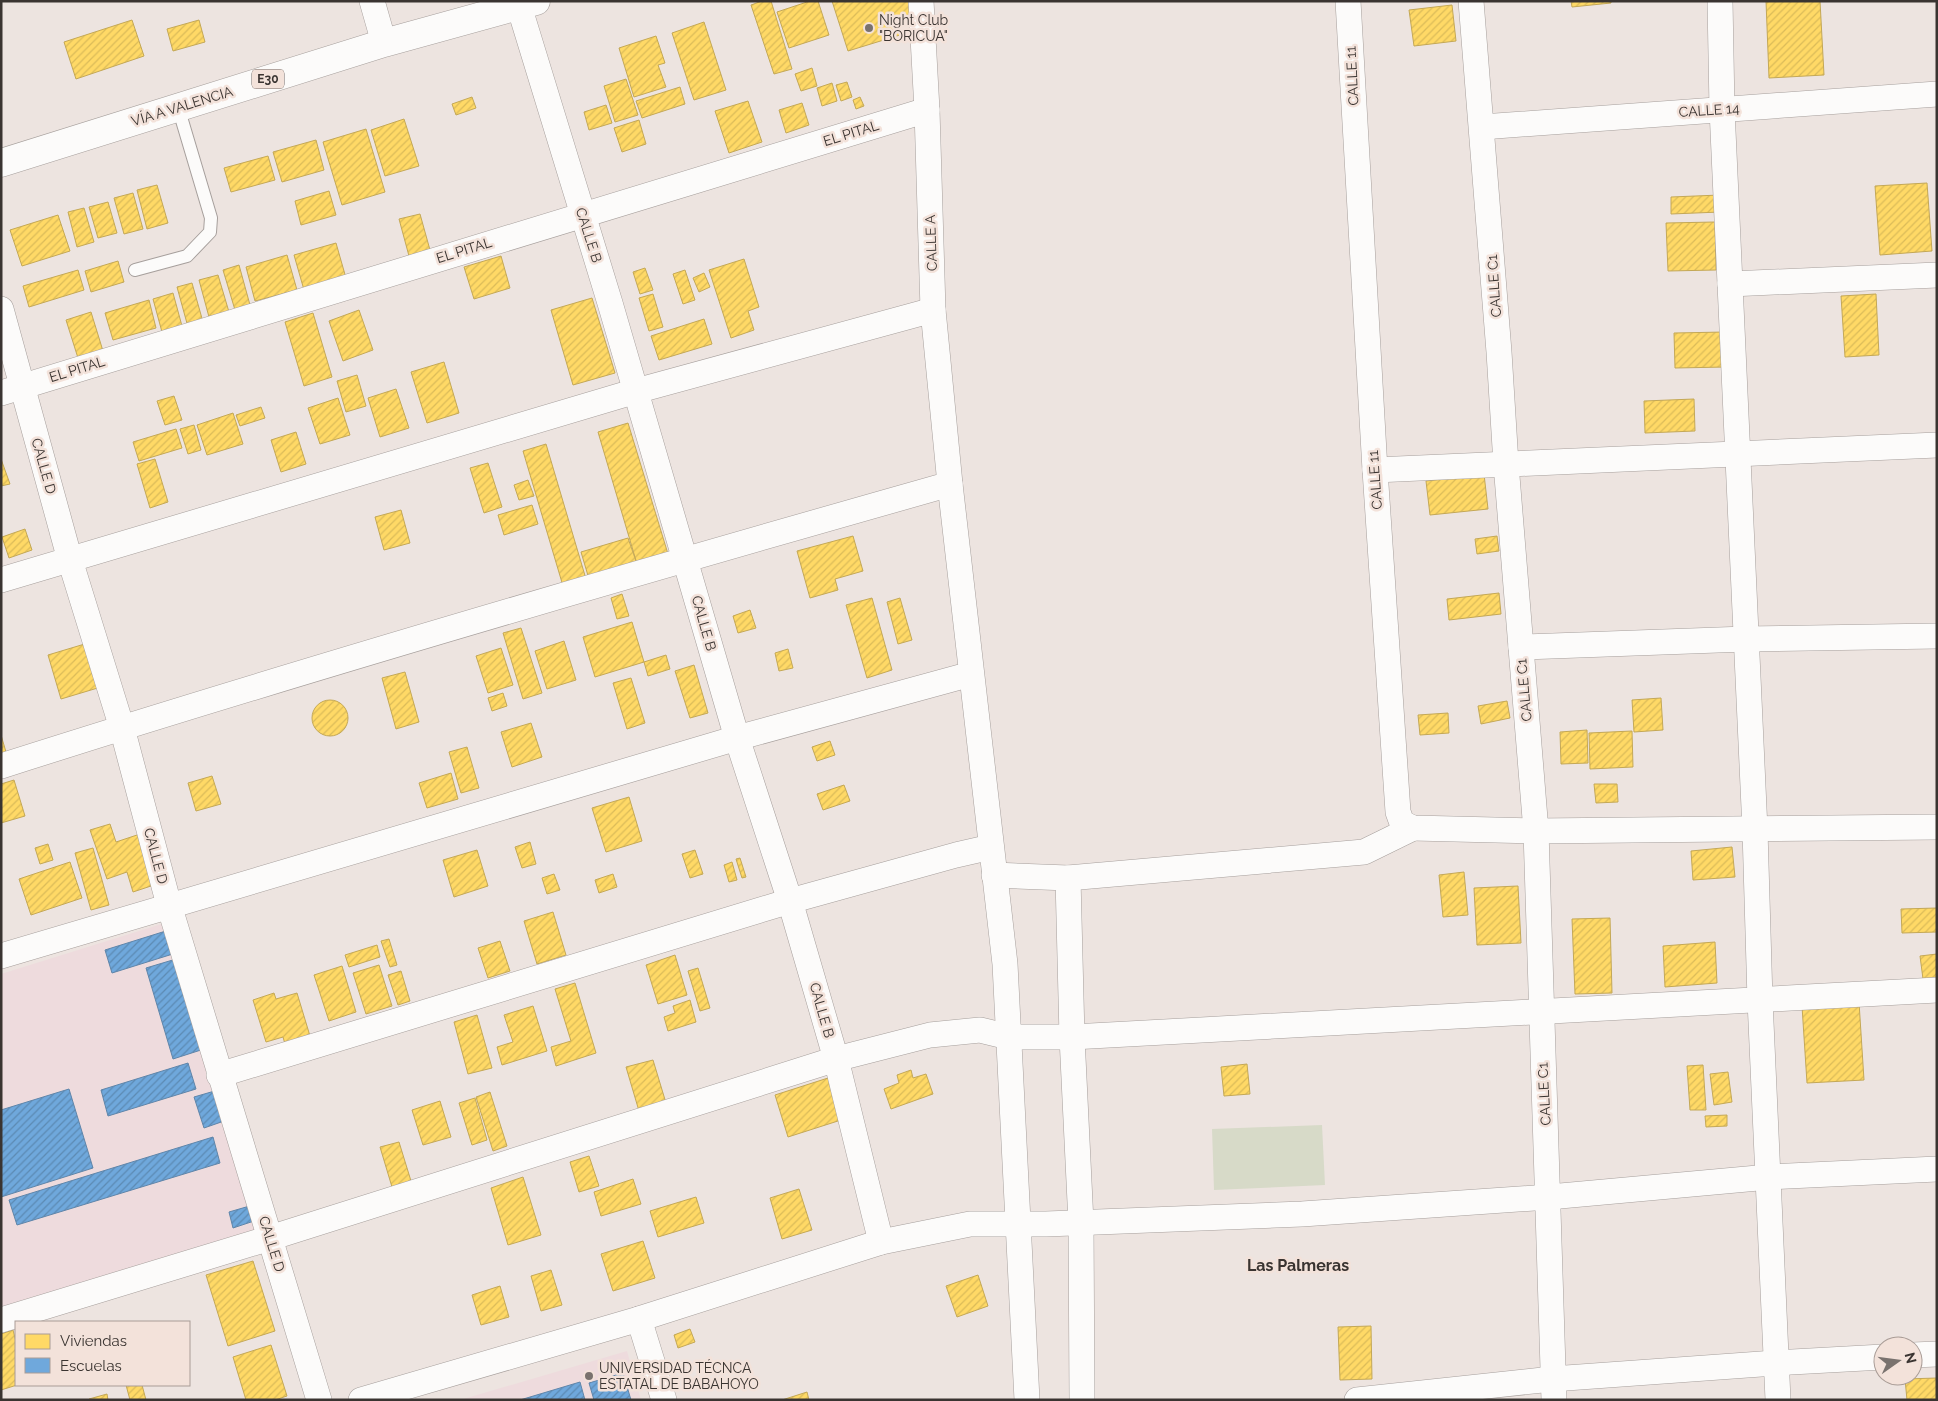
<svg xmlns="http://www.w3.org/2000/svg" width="1938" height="1401" font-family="Raleway,sans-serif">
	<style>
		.education { fill: #eedbdd }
		.grass { fill: #d7dac8 }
		.homes { fill: url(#homes-hatch); stroke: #c4a856 }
		.schools { fill: url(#schools-hatch); stroke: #5f85a9 }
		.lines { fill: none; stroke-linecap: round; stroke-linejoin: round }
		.lane-casing { stroke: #a69f9c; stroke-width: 14 }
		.street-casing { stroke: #a69f9c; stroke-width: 26 }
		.highway-casing { stroke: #a69f9c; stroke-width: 29 }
		.lane { stroke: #fcfbfa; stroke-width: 12 }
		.street { stroke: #fcfbfa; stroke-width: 25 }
		.highway { stroke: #fcfbfa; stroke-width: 28 }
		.poi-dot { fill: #79726e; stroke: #f3e2da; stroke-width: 2 }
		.labels { text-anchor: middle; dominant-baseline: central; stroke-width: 5; stroke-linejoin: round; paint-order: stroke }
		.shield { fill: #f3e2da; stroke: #726864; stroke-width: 1 }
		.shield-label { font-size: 12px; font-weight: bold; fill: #3a3431 }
		.poi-label { font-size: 14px; fill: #3a3431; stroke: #f3e2da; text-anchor: start }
		.street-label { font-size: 14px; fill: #3a3431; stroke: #f3e2da }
		.quarter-label { font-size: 16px; font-weight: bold; fill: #3a3431; stroke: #f3e2da }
	</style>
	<defs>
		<pattern id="homes-hatch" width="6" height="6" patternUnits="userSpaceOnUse" patternTransform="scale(1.25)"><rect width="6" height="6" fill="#ffd966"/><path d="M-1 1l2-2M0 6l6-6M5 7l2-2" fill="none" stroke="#dbbb59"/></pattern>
		<pattern id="schools-hatch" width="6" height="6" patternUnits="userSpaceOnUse" patternTransform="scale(1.25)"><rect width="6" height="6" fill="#6fa8dc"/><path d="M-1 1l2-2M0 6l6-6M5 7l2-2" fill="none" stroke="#5c8ab3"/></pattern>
	</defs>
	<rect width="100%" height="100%" fill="#ede4e0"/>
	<g class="education">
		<polygon points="168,922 263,1227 1,1307 1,974"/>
		<polygon points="627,1351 641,1400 460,1400"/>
	</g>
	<polygon class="grass" points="1322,1125 1325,1185 1214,1190 1212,1129"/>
	<g class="homes">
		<polygon points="762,1 771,1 792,69 774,74 751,5"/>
		<polygon points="810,1 818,1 829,35 789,48 777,12"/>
		<polygon points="832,1 910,1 911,16 895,22 900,35 848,51"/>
		<polygon points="1571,1 1611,1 1611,3 1572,7"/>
		<polygon points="1766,1 1820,1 1824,75 1769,78"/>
		<polygon points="1452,5 1456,41 1414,46 1409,10"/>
		<polygon points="132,20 144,56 76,79 64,42"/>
		<polygon points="199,20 205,42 173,51 167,29"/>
		<polygon points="704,22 726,90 694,100 672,33"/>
		<polygon points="656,36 665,63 658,65 666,87 634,97 619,48"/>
		<polygon points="812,68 817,86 801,91 795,74"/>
		<polygon points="626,79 638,115 615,122 604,86"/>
		<polygon points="847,82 852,97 841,101 836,85"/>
		<polygon points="832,83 837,101 822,106 817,88"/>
		<polygon points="680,87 685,104 642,118 636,101"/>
		<polygon points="472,97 476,108 456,115 452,104"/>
		<polygon points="860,97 864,106 856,109 853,100"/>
		<polygon points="748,101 762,142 729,153 715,111"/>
		<polygon points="802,103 809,125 786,133 779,110"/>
		<polygon points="606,105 612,123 589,130 584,112"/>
		<polygon points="404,119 419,166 385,176 371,130"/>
		<polygon points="639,120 646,144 622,152 614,128"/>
		<polygon points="366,129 385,192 342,205 323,142"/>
		<polygon points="316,140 324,170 282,182 273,152"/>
		<polygon points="268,156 275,180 231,192 224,168"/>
		<polygon points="1927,183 1932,251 1880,255 1875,186"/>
		<polygon points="157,185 168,223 147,229 137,190"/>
		<polygon points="329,191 336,215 301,225 295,201"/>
		<polygon points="133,193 143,229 124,234 114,198"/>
		<polygon points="1720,195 1720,212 1671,214 1671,197"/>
		<polygon points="108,202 117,233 98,238 89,207"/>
		<polygon points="84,208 94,242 77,247 68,212"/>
		<polygon points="420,214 430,250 409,256 399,219"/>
		<polygon points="58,215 70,251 22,266 10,230"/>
		<polygon points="1715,222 1716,270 1668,271 1666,223"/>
		<polygon points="336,243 346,278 304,290 294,255"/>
		<polygon points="287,255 297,290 255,301 246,267"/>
		<polygon points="501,256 510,288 474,299 464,267"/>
		<polygon points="744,259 759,307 748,311 754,330 731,338 709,270"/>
		<polygon points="118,261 124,282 91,292 85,271"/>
		<polygon points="239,265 250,305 235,310 223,270"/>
		<polygon points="645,268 653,290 640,294 633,272"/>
		<polygon points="78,270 84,290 29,307 23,286"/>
		<polygon points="685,270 695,300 683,304 673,274"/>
		<polygon points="704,273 710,287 699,292 693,278"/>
		<polygon points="218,275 229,312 209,317 199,280"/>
		<polygon points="192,283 203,322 188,327 177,287"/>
		<polygon points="173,293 182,326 162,332 153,299"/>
		<polygon points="653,294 663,327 649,331 639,298"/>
		<polygon points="1876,294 1879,355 1845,357 1841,296"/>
		<polygon points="592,298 615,373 573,385 551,310"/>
		<polygon points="149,300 156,328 113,340 105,313"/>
		<polygon points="359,310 373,350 343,361 329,321"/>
		<polygon points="91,312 103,351 78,358 66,320"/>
		<polygon points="313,313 332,377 304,386 285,322"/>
		<polygon points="704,319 712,344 659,360 651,336"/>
		<polygon points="1725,332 1726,367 1675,368 1674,333"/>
		<polygon points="444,362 459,413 427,423 411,372"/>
		<polygon points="357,375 366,406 346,412 337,381"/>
		<polygon points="396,389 409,428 380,437 368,398"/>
		<polygon points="174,396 182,420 165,425 157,401"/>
		<polygon points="338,398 350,435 320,444 308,408"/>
		<polygon points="1694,399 1695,431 1645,433 1644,401"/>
		<polygon points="261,407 265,418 240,426 236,415"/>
		<polygon points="233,413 243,444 207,455 197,425"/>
		<polygon points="628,423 668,554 637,564 598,432"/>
		<polygon points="194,425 201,450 188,454 180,429"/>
		<polygon points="176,429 182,448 139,461 133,442"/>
		<polygon points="296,432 306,464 281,472 271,440"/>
		<polygon points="546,444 586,579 563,586 523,451"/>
		<polygon points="1,459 10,484 1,486"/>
		<polygon points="155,459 168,502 150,508 137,464"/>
		<polygon points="488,463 502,507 484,513 470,468"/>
		<polygon points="1484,474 1488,509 1430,515 1426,481"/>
		<polygon points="528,480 534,496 519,500 514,485"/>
		<polygon points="532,505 538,524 504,535 498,515"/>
		<polygon points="401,510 410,543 384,550 375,517"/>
		<polygon points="25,529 32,550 9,558 2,537"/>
		<polygon points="853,536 863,571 835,579 838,590 810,598 797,551"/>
		<polygon points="1497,536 1499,551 1477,554 1475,539"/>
		<polygon points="628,538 637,564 589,579 581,552"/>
		<polygon points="1499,593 1501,614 1449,620 1447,599"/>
		<polygon points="622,594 629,616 617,619 611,598"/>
		<polygon points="872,598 892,670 867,678 846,605"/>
		<polygon points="900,598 912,640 898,644 887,602"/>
		<polygon points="750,610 756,628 738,633 733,616"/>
		<polygon points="632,622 644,662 595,677 583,637"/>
		<polygon points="521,628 542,693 523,699 503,633"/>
		<polygon points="564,641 576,680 547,689 535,651"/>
		<polygon points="88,643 101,687 61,699 48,655"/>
		<polygon points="501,648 513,685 488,693 476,656"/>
		<polygon points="788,649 793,668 779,671 775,653"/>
		<polygon points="666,655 670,669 648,676 644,662"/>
		<polygon points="694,665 708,713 690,718 675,671"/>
		<polygon points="405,672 419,722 396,729 382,678"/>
		<polygon points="631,678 645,723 627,729 613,683"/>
		<polygon points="503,693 507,706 492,711 488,698"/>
		<polygon points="1661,698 1663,730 1634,732 1632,700"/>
		<circle cx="330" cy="718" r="18"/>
		<polygon points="1507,701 1510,718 1481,724 1478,706"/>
		<polygon points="1448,713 1449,733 1420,735 1418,715"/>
		<polygon points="531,723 542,757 512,767 501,732"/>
		<polygon points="1587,730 1588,763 1561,764 1560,732"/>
		<polygon points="1632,731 1633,767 1590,769 1589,733"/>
		<polygon points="1,735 6,752 1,754"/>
		<polygon points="830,741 835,755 817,761 812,747"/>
		<polygon points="467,747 479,788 461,793 449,752"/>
		<polygon points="451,773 458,799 427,808 419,783"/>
		<polygon points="212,776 221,804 196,811 188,783"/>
		<polygon points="14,780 25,816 1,823 1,784"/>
		<polygon points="1594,784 1617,784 1618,802 1596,803"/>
		<polygon points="844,785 850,801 823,810 817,794"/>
		<polygon points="629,797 642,841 606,852 592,808"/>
		<polygon points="110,824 116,842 140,834 157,884 133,892 127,872 107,879 90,830"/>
		<polygon points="530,842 536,864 522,868 515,847"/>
		<polygon points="48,844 53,860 40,864 35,848"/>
		<polygon points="1732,847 1735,877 1693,880 1691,851"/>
		<polygon points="93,848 109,905 91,910 75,853"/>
		<polygon points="477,850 488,886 454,897 443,860"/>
		<polygon points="695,850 703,874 690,878 682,854"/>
		<polygon points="740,858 746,877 742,878 736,859"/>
		<polygon points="70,862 82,898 31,915 19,879"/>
		<polygon points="732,862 737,880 729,882 724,865"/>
		<polygon points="1464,872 1468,915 1443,917 1439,875"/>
		<polygon points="554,874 560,890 547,894 542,878"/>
		<polygon points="613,874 617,887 599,893 595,880"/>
		<polygon points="1518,886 1521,943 1477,945 1474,888"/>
		<polygon points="1937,908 1937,932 1902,933 1901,909"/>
		<polygon points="553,912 566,955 537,964 524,921"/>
		<polygon points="1610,918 1612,993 1575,994 1572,919"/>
		<polygon points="389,939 397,965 390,967 381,941"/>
		<polygon points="500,941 510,971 488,978 478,948"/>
		<polygon points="1715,942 1717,983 1665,987 1663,946"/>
		<polygon points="377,945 380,957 349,967 345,955"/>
		<polygon points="1937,954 1937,977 1923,979 1920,956"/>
		<polygon points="675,955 687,995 658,1004 646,965"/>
		<polygon points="379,965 392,1006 366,1014 353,973"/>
		<polygon points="342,966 356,1012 329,1021 314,975"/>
		<polygon points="698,968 710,1008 700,1011 688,971"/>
		<polygon points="401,971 410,1001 398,1005 388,975"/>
		<polygon points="575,983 596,1053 556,1066 551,1047 571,1041 555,989"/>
		<polygon points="274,993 276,999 297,993 310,1036 285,1044 283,1037 266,1042 253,1000"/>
		<polygon points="690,1000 696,1022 668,1031 664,1017 675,1013 673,1006"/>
		<polygon points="1859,1002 1864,1080 1807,1083 1802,1006"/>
		<polygon points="533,1006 547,1051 502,1065 497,1047 513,1042 504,1015"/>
		<polygon points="477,1015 492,1068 468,1074 454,1022"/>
		<polygon points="653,1060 666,1103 639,1111 626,1067"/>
		<polygon points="1247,1064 1250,1094 1224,1096 1221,1067"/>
		<polygon points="1703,1065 1706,1110 1690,1110 1687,1066"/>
		<polygon points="911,1070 913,1078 926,1074 933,1094 891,1109 884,1089 899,1083 897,1075"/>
		<polygon points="1728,1072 1732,1102 1714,1105 1710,1074"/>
		<polygon points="828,1078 841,1120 788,1137 775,1095"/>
		<polygon points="490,1092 507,1146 493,1151 476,1097"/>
		<polygon points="475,1098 487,1140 472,1145 459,1103"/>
		<polygon points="440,1101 451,1137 423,1145 412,1110"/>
		<polygon points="1727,1115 1727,1126 1706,1127 1705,1116"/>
		<polygon points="399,1142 411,1181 392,1187 380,1147"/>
		<polygon points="589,1156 599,1186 579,1192 570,1162"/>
		<polygon points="523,1177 541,1235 508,1245 491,1188"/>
		<polygon points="633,1179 641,1204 601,1216 594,1192"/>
		<polygon points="799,1189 812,1230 782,1239 770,1198"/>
		<polygon points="696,1197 704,1223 658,1237 650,1211"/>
		<polygon points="643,1241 655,1278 613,1291 601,1254"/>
		<polygon points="253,1261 275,1331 228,1346 206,1275"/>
		<polygon points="551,1270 562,1305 541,1311 531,1276"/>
		<polygon points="978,1275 988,1306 957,1317 946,1286"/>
		<polygon points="500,1286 509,1317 481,1325 472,1295"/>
		<polygon points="1371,1326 1372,1379 1340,1380 1338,1327"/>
		<polygon points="690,1329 695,1342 678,1348 674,1335"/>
		<polygon points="13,1330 16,1342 17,1385 1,1390 1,1334"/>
		<polygon points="271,1345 287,1396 275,1400 246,1400 233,1357"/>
		<polygon points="1937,1378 1937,1400 1907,1400 1905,1379"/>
		<polygon points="126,1385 142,1385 146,1400 130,1400"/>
		<polygon points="807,1392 809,1400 782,1400"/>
		<polygon points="107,1394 108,1400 89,1400 89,1399"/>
	</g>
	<g class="schools">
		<polygon points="169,930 176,953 112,973 105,950"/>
		<polygon points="176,959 204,1049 173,1059 146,968"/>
		<polygon points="188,1063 196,1089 108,1116 101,1090"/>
		<polygon points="69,1089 93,1168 1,1197 1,1110"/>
		<polygon points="218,1090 227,1120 204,1128 194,1097"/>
		<polygon points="213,1137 220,1163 17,1225 9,1200"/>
		<polygon points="253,1205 257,1220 233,1228 229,1212"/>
		<polygon points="623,1373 631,1400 594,1400 589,1383"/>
		<polygon points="580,1382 585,1400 520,1400"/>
	</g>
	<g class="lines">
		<g class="lane-casing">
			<polyline id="lane" points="135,270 187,256 210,232 211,218 178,107"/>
		</g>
		<g class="street-casing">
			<g id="street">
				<polyline points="372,1 384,43"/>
				<polyline points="921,1 927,110 933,310 950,484 1005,964 1027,1400"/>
				<polyline points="1348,1 1375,470 1398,812 1402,823 1413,828 1536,831 1937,827"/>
				<polyline points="1471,1 1499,352 1506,464 1536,831 1554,1400"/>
				<polyline points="1720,1 1722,109 1755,830 1760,1000 1778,1400"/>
				<polyline points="519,6 610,303 737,738 790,901 836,1059 881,1242"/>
				<polyline points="1482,127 1937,94"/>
				<polyline points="1730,284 1937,275"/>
				<polyline points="1,309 70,560 122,728 169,905 319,1400"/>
				<polyline points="1,393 927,110"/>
				<polyline points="1375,470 1937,445"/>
				<polyline points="1,580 636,391 933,310"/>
				<polyline points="1521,647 1746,639 1937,636"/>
				<path d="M1,766C315,666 632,574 950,484"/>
				<polyline points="994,875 1068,878"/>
				<polyline points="1,956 737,738 971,674"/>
				<polyline points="219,1075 790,901 956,855 991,847"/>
				<polyline points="639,1319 664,1400"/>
				<polyline points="1,1320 270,1238 836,1059 930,1035 980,1030 1009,1037 1072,1037 1937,990"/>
				<polyline points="1913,1355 1937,1354"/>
				<polyline points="361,1400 639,1319 881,1242 970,1224 1046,1224 1302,1214 1549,1197 1769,1177 1937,1169"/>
				<polyline points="1082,1400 1081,1223 1072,1037 1068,878 1364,852 1413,828"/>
				<polyline points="1357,1400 1552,1379 1775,1363 1883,1357"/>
			</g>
		</g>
		<g class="highway-casing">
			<polyline id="highway" points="1,163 384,43 536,1"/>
		</g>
		<use href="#lane" class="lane"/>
		<use href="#street" class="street"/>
		<use href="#highway" class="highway"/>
	</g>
	<g class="poi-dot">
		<circle cx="869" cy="28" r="5"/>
		<circle cx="589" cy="1376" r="5"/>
	</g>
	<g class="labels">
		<rect class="shield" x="252" y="69.5" width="32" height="19" rx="4"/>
		<g class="shield-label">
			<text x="268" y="79">E30</text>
		</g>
		<g class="poi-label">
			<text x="879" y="20">Night Club<tspan x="879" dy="16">"BORICUA"</tspan></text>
			<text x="599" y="1368">UNIVERSIDAD TÉCNCA<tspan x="599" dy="16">ESTATAL DE BABAHOYO</tspan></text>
		</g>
		<g class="street-label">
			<text transform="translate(1352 76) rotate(-93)">CALLE 11</text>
			<text transform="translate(182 106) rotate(-17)">VÍA A VALENCIA</text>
			<text transform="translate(1709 110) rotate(-4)">CALLE 14</text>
			<text transform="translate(851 133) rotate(-17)">EL PITAL</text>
			<text transform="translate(589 235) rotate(72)">CALLE B</text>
			<text transform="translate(931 243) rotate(-92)">CALLE A</text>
			<text transform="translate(464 250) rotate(-17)">EL PITAL</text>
			<text transform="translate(1494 286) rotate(-94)">CALLE C1</text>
			<text transform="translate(77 369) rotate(-17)">EL PITAL</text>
			<text transform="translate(44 466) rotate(74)">CALLE D</text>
			<text transform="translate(1375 480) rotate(-94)">CALLE 11</text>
			<text transform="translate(704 623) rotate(74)">CALLE B</text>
			<text transform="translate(1524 690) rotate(-95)">CALLE C1</text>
			<text transform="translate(156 856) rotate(75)">CALLE D</text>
			<text transform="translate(822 1010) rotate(74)">CALLE B</text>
			<text transform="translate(1544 1094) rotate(-93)">CALLE C1</text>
			<text transform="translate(272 1244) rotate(73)">CALLE D</text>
		</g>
		<g class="quarter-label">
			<text x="1298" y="1265">Las Palmeras</text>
		</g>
	</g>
	<rect width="1938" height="1401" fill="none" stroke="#3a3431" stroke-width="5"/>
	<rect x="15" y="1321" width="175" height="65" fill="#f3e2da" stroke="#a99c96"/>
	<rect x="25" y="1334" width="25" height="15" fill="#ffd966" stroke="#a99c96"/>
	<text x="60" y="1346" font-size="15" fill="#3a3431">Viviendas</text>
	<rect x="25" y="1358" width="25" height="15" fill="#6fa8dc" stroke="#a99c96"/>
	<text x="60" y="1371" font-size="15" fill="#3a3431">Escuelas</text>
	<g transform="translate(1898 1361) rotate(76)"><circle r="24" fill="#f3e2da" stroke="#a99c96"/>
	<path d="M0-4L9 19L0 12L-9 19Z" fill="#79726e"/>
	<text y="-8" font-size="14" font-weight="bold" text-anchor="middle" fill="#3a3431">N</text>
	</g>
</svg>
